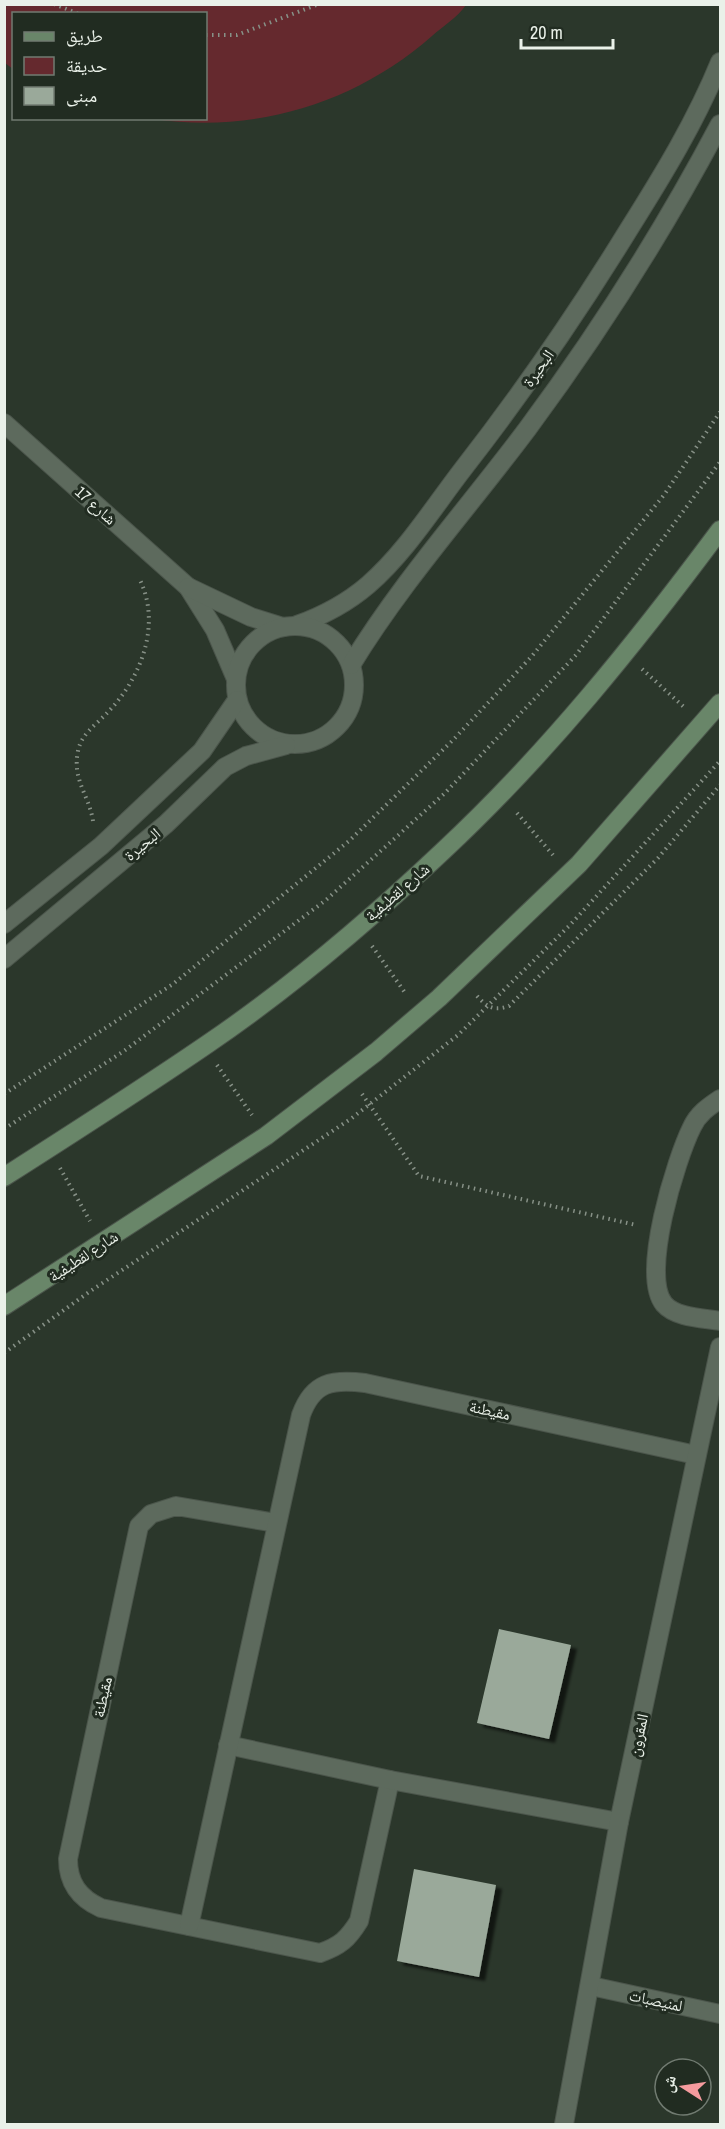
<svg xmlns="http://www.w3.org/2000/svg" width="725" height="2129" font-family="'Archivo Narrow','Noto Naskh Arabic',sans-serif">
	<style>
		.green { fill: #65292e }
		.building { fill: #9aa99a; filter: url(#shadow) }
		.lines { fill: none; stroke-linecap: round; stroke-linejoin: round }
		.lane-casing { stroke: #4b554b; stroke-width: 20 }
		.street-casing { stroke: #4b554b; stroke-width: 20 }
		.secondary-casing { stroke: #4b554b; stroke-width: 20 }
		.path { stroke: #879187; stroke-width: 4; stroke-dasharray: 1.5 4.5; stroke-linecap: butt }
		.lane { stroke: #5d6a5d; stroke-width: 18 }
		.street { stroke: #5d6a5d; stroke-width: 18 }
		.secondary { stroke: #698669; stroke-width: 18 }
		.labels { text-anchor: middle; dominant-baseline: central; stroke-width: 6; stroke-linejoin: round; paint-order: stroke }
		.street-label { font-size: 16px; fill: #eaf1e9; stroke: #212c21 }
	</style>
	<defs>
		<filter id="shadow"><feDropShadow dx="6" dy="4" stdDeviation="1.5" flood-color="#0009"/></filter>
	</defs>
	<rect width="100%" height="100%" fill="#2b372b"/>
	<path class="green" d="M4,5L5,4L466,5C458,17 443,26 432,36C356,103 255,134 154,119L206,118V14H14L13,69L5,63Z"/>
	<g class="building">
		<polygon points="499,1629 571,1645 549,1739 477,1723"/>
		<polygon points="414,1869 496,1885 479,1977 397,1961"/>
	</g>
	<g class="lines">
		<g class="lane-casing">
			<path id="lane" d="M720,1099C708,1107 698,1114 692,1127C676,1159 640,1275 664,1304C676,1318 704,1318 720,1321"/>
		</g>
		<g class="street-casing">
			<g id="street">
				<polyline points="4,423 188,587 215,630 236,679"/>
				<polyline points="188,587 251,617 283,627"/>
				<path d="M297,625C322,616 347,603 368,585C405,553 433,508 463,469C523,392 578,312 629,229C663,175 696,121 720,62"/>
				<circle cx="295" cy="685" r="59"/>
				<path d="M351,665C403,580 469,507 528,428C599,332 664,230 720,124"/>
				<polyline points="4,924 101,846 202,751 237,700"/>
				<polyline points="4,959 166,824 225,767 246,756 286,745"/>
				<path d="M276,1523L176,1506L151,1514L139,1526L68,1859C68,1883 79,1898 101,1908L320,1953C340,1946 348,1939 359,1921L390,1780"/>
				<polyline points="228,1745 390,1780 619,1822"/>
				<path d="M189,1926L301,1415C313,1382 332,1379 365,1383L696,1455"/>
				<polyline points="591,1986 720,2014"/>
				<polyline points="564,2124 619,1822 720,1347"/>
			</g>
		</g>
		<g class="secondary-casing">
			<g id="secondary">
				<path d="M4,1177C73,1133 142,1089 209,1043C291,987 370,920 443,851C546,755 636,643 720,530"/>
				<polyline points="4,1306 266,1136 376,1052 439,998 579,864 720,703"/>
			</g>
		</g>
		<g class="path">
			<polyline points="54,4 79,14"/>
			<polyline points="206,35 237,35 319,4"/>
			<polyline points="642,669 685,708"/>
			<polyline points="517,813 553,855"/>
			<path d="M93,821C89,795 72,780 78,751C81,734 97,724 108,712C142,677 162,623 139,578"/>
			<polyline points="372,946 406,994"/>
			<path d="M477,996C488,1008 494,1011 509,1006L658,858L720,785"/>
			<polyline points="217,1065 252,1115"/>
			<polyline points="4,1094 173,984 349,841 453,740 532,656 664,495 720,412"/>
			<polyline points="362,1094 419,1176 636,1225"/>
			<polyline points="4,1129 124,1051 326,900 444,794 576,655 720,462"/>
			<polyline points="60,1168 90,1221"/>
			<polyline points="4,1353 89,1292 352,1118 458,1035 570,925 720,761"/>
		</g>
		<use href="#lane" class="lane"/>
		<use href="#street" class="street"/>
		<use href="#secondary" class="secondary"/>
	</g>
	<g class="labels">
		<g class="street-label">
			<text transform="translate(538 368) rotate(-55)">البحيرة</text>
			<text transform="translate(96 505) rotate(42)">شارع 17</text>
			<text transform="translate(142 844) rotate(-40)">البحيرة</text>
			<text transform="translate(397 892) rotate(-41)">شارع لقطيفية</text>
			<text transform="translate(83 1256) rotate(-33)">شارع لقطيفية</text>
			<text transform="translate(490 1410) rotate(12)">مقيطنة</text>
			<text transform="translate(102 1697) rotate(-78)">مقيطنة</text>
			<text transform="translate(638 1735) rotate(-78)">المقرون</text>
			<text transform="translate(656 2000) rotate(12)">لمنيصبات</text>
		</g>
	</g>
	<rect width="725" height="2129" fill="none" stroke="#eaf1e9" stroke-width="12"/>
	<rect x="12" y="12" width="195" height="108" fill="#212c21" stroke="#717b71" stroke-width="1.5"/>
	<rect x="24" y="32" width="30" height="9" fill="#698669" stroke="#717b71" stroke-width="1.5"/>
	<text x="66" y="42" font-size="18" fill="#eaf1e9">طريق</text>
	<rect x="24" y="57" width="30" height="18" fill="#65292e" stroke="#717b71" stroke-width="1.5"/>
	<text x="66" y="72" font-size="18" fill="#eaf1e9">حديقة</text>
	<rect x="24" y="87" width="30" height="18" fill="#9aa99a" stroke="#717b71" stroke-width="1.5"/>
	<text x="66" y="102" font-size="18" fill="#eaf1e9">مبنى</text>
	<g transform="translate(683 2087) rotate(282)"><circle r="28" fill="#212c21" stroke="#717b71" stroke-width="1.5"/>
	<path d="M0-4.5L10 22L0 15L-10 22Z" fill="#f59b9e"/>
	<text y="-9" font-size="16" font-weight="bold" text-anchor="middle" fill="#eaf1e9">ش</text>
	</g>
	<path d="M521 39v9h92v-9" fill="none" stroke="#eaf1e9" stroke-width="3"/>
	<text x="530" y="39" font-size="18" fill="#eaf1e9" stroke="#212c21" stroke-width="4.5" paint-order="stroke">20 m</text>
</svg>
